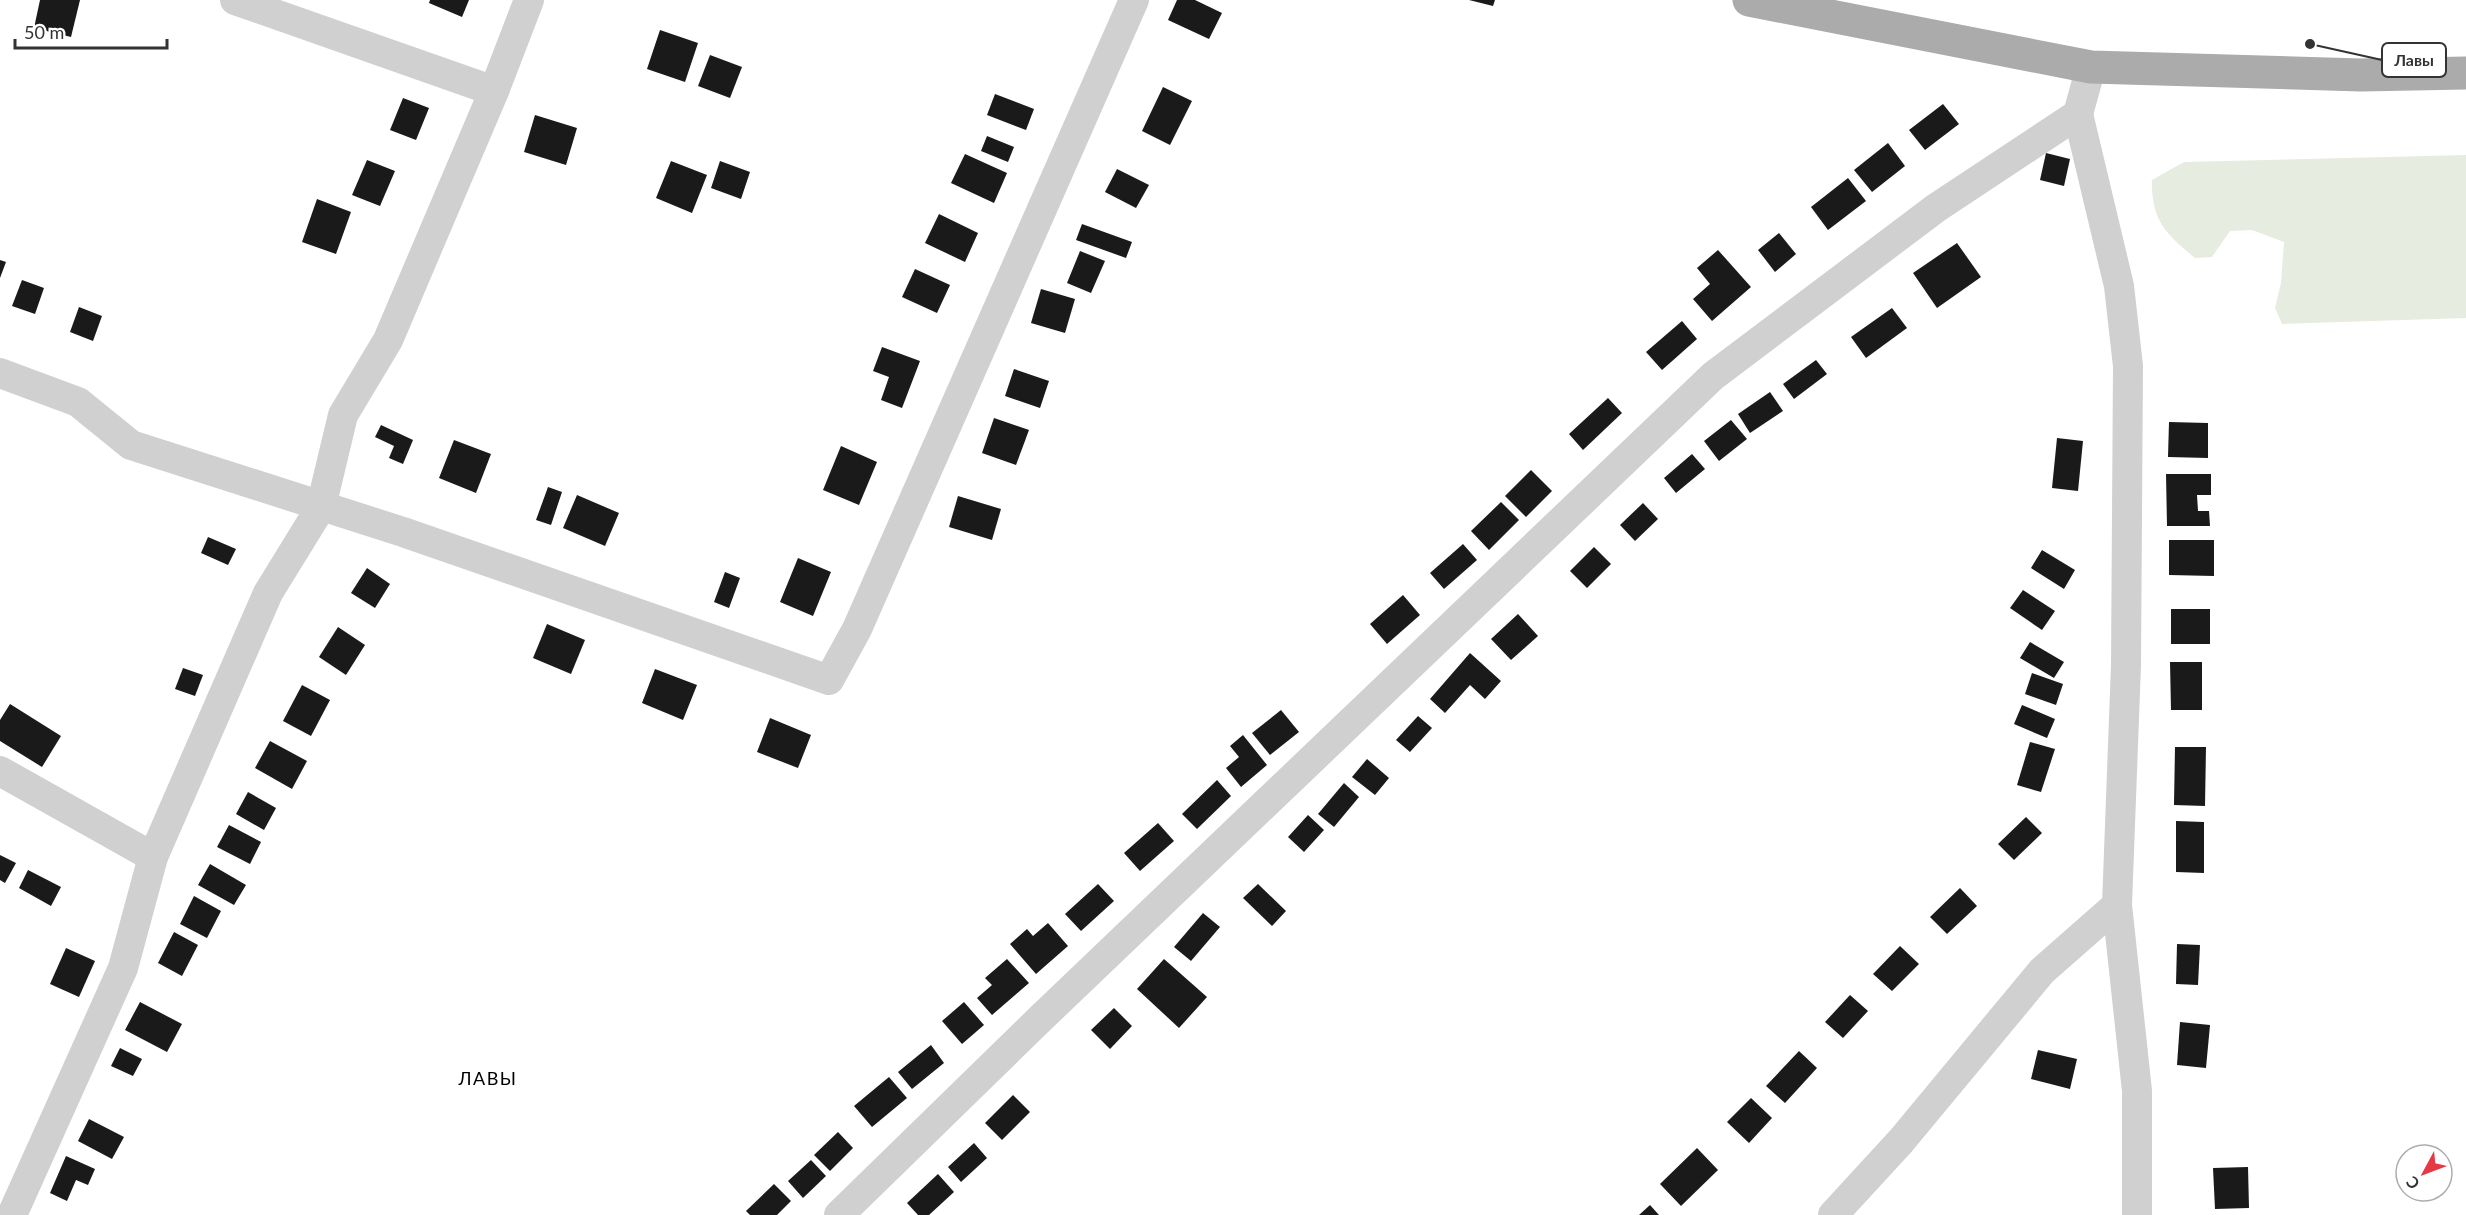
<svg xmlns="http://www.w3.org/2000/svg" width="2466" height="1215" font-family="Lato,sans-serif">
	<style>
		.green { fill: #e6ecdf }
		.building { fill: #1a1a1a }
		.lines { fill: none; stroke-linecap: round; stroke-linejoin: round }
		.minor { stroke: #d0d0d0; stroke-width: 30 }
		.major { stroke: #ababab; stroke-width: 33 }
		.labels { text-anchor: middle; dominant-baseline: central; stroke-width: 6; stroke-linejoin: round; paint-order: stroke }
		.quarter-label { font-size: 18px; letter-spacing: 1.5px; fill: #000; stroke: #fff }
		.leader { fill: none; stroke: #333; stroke-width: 2 }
		.callout-dot { fill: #333; stroke: #fff; stroke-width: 2 }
		.callout { fill: #fff; stroke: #333; stroke-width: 2 }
		.callout-label { font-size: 16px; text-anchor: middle; font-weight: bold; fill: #333 }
	</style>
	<rect width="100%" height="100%" fill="#fff"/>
	<path class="green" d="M2466,155V318L2282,324L2275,308L2281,283L2284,242L2252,230L2230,231L2212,257L2195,258C2166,234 2151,220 2152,180L2184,162Z"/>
	<g class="building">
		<polygon points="40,0 80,0 71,37 34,28"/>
		<polygon points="430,0 469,0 462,17 429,3"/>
		<polygon points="1177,0 1195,0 1222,13 1209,39 1168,20"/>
		<polygon points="1469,0 1495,0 1493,6"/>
		<polygon points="660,30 698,43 685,82 647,69"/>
		<polygon points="710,55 742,67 730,98 698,86"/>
		<polygon points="1163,87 1192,101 1170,145 1142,131"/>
		<polygon points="995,94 1034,109 1026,130 987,115"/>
		<polygon points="403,98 429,108 416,140 390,130"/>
		<polygon points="1943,104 1959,124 1925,150 1909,130"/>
		<polygon points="535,115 577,128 566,165 524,152"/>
		<polygon points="987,136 1014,147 1008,162 981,151"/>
		<polygon points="1888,143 1905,166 1872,192 1854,170"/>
		<polygon points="2046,153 2070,159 2064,186 2040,180"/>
		<polygon points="965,154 1007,173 994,203 951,183"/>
		<polygon points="367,160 395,171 380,206 352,195"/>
		<polygon points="671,161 707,175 692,213 656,198"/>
		<polygon points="720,161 750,172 741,199 711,188"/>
		<polygon points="1117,169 1149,185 1136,208 1105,192"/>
		<polygon points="1848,178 1866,201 1828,230 1811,207"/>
		<polygon points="317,199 351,212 336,254 302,242"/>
		<polygon points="939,214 978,233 965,262 925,243"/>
		<polygon points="1082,224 1132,242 1126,258 1076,240"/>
		<polygon points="1779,233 1796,254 1775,272 1758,250"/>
		<polygon points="1957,243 1981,277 1937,308 1913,273"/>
		<polygon points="1718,250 1751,287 1712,321 1693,299 1710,284 1697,268"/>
		<polygon points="1080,251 1105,261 1091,293 1067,283"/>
		<polygon points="0,260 6,262 0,278"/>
		<polygon points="915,269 950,285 937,313 902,297"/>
		<polygon points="22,280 44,288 35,314 12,306"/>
		<polygon points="1041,289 1075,299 1065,333 1031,323"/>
		<polygon points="79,307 102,316 93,341 70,332"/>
		<polygon points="1892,308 1907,328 1866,358 1851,337"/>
		<polygon points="1682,321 1697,339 1662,370 1646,352"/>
		<polygon points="882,347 920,361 902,408 881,400 889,377 873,371"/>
		<polygon points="1816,360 1827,374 1794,399 1783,384"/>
		<polygon points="1014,369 1049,381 1040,408 1005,396"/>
		<polygon points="1770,392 1783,411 1750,433 1738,414"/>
		<polygon points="1608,398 1622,413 1583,450 1569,434"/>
		<polygon points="994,418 1029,430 1016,465 982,453"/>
		<polygon points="1731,420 1747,439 1719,461 1704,441"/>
		<polygon points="2169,422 2208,423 2208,458 2168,457"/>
		<polygon points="381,425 413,440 403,464 389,458 394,446 375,437"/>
		<polygon points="2057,438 2083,441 2078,491 2052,488"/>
		<polygon points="454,440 491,454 476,493 439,478"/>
		<polygon points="841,446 877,462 859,505 823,490"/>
		<polygon points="1692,454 1705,469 1676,493 1664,478"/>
		<polygon points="1531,470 1552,491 1526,517 1505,496"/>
		<polygon points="2166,474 2211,474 2211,495 2197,495 2198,511 2209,511 2210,526 2167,526"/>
		<polygon points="548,487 562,492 551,525 536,520"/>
		<polygon points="577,495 619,513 605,546 563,528"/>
		<polygon points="958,496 1001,509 992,540 949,527"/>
		<polygon points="1501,502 1519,520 1489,550 1471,531"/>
		<polygon points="1643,503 1658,519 1635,541 1620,525"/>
		<polygon points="208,537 236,549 228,565 201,553"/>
		<polygon points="2169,540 2214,540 2214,576 2169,575"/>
		<polygon points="1463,544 1477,560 1444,589 1430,573"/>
		<polygon points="1594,547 1611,564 1587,588 1570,571"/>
		<polygon points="2042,550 2075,570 2064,589 2031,568"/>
		<polygon points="798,558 831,572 813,616 780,602"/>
		<polygon points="367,568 390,584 375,608 351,593"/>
		<polygon points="725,572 740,578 729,608 714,602"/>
		<polygon points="2023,590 2055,611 2042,630 2010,608"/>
		<polygon points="1403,595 1420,615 1387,644 1370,624"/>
		<rect x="2171" y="609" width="39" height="35"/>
		<polygon points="1518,614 1538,636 1511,660 1491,639"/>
		<polygon points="547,624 585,640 571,674 533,658"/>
		<polygon points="338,627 365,645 346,675 319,657"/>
		<polygon points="2030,642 2064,662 2054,678 2020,658"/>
		<polygon points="1470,653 1501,681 1485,699 1470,685 1445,713 1430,699"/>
		<polygon points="2170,662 2202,662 2202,710 2171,710"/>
		<polygon points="183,668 203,675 195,696 175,689"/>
		<polygon points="655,669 697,685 683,720 642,703"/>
		<polygon points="2032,673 2063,684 2056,705 2025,694"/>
		<polygon points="302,685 330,700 311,736 283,721"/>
		<polygon points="10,704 61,736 42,767 0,741 0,720"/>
		<polygon points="2022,705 2055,719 2047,738 2014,724"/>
		<polygon points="1281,710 1299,732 1270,755 1252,733"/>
		<polygon points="1418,716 1432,728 1410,752 1396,740"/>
		<polygon points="770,718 811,735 798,768 757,752"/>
		<polygon points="1243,735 1267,765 1241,787 1226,768 1239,757 1230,746"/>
		<polygon points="270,741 307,761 292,789 255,768"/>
		<polygon points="2030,742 2055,749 2041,792 2017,785"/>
		<polygon points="2175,747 2206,747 2205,806 2174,805"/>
		<polygon points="1367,759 1389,778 1375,795 1352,777"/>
		<polygon points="1217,780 1231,796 1197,829 1182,814"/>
		<polygon points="1344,783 1359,797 1334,827 1318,814"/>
		<polygon points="248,792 276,808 264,830 236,814"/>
		<polygon points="1308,815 1324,830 1304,852 1288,837"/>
		<polygon points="2026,817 2042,833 2014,860 1998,844"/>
		<polygon points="2176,821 2204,822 2204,873 2176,872"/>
		<polygon points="1158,823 1174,841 1140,871 1124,853"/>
		<polygon points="229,825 261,842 250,864 217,847"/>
		<polygon points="0,855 16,863 5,883 0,880"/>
		<polygon points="210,864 246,885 234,905 198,885"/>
		<polygon points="28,870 61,887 51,906 19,888"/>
		<polygon points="1098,884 1114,901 1081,931 1065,914"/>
		<polygon points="1258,884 1286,911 1272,926 1243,898"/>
		<polygon points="1960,888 1977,906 1947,934 1930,917"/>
		<polygon points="194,896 221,911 207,938 180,924"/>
		<polygon points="1203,913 1220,927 1191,961 1174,947"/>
		<polygon points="1048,923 1068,946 1036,974 1010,944 1027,929 1033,936"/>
		<polygon points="174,932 198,945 182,976 158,963"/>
		<polygon points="2177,944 2200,945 2198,985 2176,984"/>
		<polygon points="1900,946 1919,964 1892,991 1873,974"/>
		<polygon points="66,948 95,961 79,997 50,984"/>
		<polygon points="1007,959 1029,983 992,1015 977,998 992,985 985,978"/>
		<polygon points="1164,959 1207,997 1179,1028 1137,989"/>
		<polygon points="1850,995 1868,1011 1843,1038 1825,1022"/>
		<polygon points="140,1002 182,1024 167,1052 125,1030"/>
		<polygon points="964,1002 984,1025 962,1044 942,1021"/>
		<polygon points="1114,1008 1132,1026 1110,1049 1091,1030"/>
		<polygon points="2180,1022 2210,1025 2206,1068 2177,1065"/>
		<polygon points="931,1045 944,1063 912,1089 898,1072"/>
		<polygon points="120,1048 142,1059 133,1076 111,1066"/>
		<polygon points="2038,1050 2077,1059 2070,1089 2031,1079"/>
		<polygon points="1799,1051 1817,1068 1785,1103 1766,1086"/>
		<polygon points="889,1077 907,1098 872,1127 854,1106"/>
		<polygon points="1013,1095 1030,1112 1002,1140 985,1123"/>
		<polygon points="1751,1098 1772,1118 1749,1143 1727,1122"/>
		<polygon points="89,1119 124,1137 112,1159 78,1141"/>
		<polygon points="838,1132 853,1148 830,1171 814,1155"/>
		<polygon points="974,1143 987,1158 961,1182 948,1167"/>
		<polygon points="1697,1148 1718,1170 1681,1206 1660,1184"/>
		<polygon points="66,1156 95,1169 88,1185 76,1180 67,1201 50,1193"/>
		<polygon points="811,1160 826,1176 803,1198 788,1181"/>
		<polygon points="2248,1167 2249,1208 2215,1209 2213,1168"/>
		<polygon points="938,1174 954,1192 929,1215 918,1215 907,1203"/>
		<polygon points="774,1184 791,1201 777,1215 750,1215 746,1211"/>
		<polygon points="1650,1205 1659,1215 1639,1215"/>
	</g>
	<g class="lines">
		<g class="minor">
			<polyline points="235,0 494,91"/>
			<polyline points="2078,114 2119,286 2128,366 2126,665 2117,905 2137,1091 2137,1215"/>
			<polyline points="0,373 78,402 131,445 403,532 829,680 857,629 1134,0"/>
			<polyline points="0,771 153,857"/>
			<polyline points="12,1215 123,968 153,857 268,593 321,507 343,415 388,340 494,91 529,0"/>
			<polyline points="839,1215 1040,1019 1713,376 1936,208 2078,114 2091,67"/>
			<polyline points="1833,1215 1901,1141 2042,971 2117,905"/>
		</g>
		<polyline class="major" points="1749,0 2091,67 2361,75 2466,73"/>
	</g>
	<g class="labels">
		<g class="quarter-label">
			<text x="488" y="1078">ЛАВЫ</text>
		</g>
	</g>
	<path class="leader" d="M2310 44L2382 60"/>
	<circle class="callout-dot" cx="2310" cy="44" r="6"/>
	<rect class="callout" x="2382" y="43" width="64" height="34" rx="6"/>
	<g class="callout-label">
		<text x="2414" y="66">Лавы</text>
	</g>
	<g transform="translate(2424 1173) rotate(229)"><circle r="28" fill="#ffffff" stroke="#adadad" stroke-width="1.5"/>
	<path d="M0-4.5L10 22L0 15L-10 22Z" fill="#e63946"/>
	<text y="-9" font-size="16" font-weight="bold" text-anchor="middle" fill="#333333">С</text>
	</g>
	<path d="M15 39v9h152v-9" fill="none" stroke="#333333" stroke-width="3"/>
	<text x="24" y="39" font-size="18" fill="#333333" stroke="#ffffff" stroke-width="4.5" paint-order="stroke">50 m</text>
</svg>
